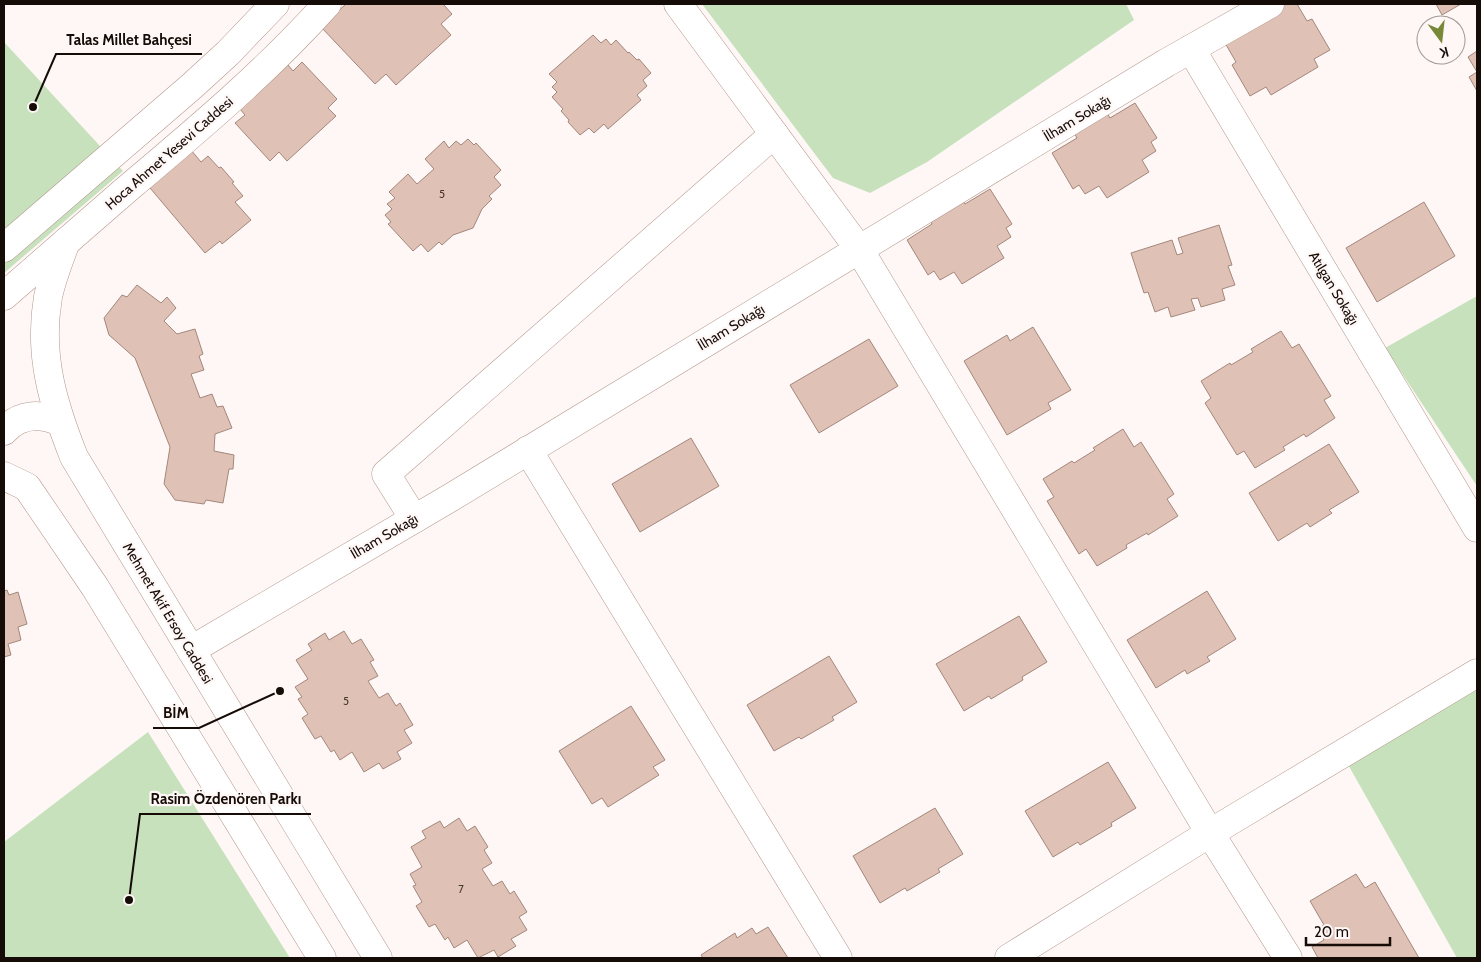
<svg xmlns="http://www.w3.org/2000/svg" width="1481" height="962" font-family="Cabin,sans-serif">
	<style>
		.green { fill: #c6e1bc }
		.building { fill: #e0c1b5; stroke: #a3877c }
		.lines { fill: none; stroke-linecap: round; stroke-linejoin: round }
		.street-casing { stroke: #b4978c; stroke-width: 29 }
		.secondary-casing { stroke: #b4978c; stroke-width: 29 }
		.primary-casing { stroke: #b4978c; stroke-width: 29 }
		.street { stroke: #fff; stroke-width: 28 }
		.secondary { stroke: #fff; stroke-width: 28 }
		.primary { stroke: #fff; stroke-width: 28 }
		.labels { text-anchor: middle; dominant-baseline: central; stroke-width: 4.5; stroke-linejoin: round; paint-order: stroke }
		.number-label { font-size: 11px; fill: #483832 }
		.street-label { font-size: 14px; fill: #150b07; stroke: #fef7f5 }
		.leader { fill: none; stroke: #150b07; stroke-width: 2 }
		.callout-dot { fill: #150b07; stroke: #fef7f5; stroke-width: 2 }
		.callout-label { font-size: 15px; text-anchor: middle; font-weight: bold; fill: #150b07; stroke: #fef7f5; stroke-width: 4.5; stroke-linejoin: round; paint-order: stroke }
	</style>
	<rect width="100%" height="100%" fill="#fef7f5"/>
	<g class="green">
		<polygon points="702,4 1126,4 1134,20 927,162 870,193 833,178"/>
		<polygon points="4,42 123,171 4,273"/>
		<polygon points="1477,296 1477,486 1385,348"/>
		<polygon points="1477,672 1477,958 1457,958 1337,745"/>
		<polygon points="148,732 290,958 4,958 4,842"/>
	</g>
	<g class="building">
		<polygon points="346,4 443,4 452,14 441,24 451,35 396,85 386,74 375,84 321,27"/>
		<polygon points="1277,4 1297,4 1307,21 1312,19 1330,50 1314,59 1318,67 1271,95 1266,87 1250,96 1232,65 1236,62 1221,36"/>
		<polygon points="1436,4 1461,4 1442,15"/>
		<polygon points="593,35 601,43 606,39 611,45 616,40 628,53 629,52 637,60 639,59 651,73 643,80 647,86 637,95 641,100 608,129 604,124 594,133 589,128 580,135 568,122 569,120 561,111 563,109 552,97 557,92 552,87 557,82 549,74"/>
		<polygon points="1477,51 1477,91 1469,77 1477,72 1468,57"/>
		<polygon points="283,59 293,71 302,62 337,99 328,108 336,116 287,161 279,152 270,161 235,123 245,115 235,103"/>
		<polygon points="1135,103 1157,138 1151,142 1156,151 1142,160 1149,172 1107,198 1099,186 1085,194 1079,185 1073,189 1052,153 1077,138 1073,131 1106,111 1110,118"/>
		<polygon points="468,139 474,145 476,143 501,170 494,177 501,185 489,196 492,199 482,209 473,228 453,235 442,245 439,242 428,252 421,244 413,251 388,224 391,222 385,215 392,209 387,204 395,198 389,192 408,174 417,184 434,169 425,159 444,141 449,148 456,141 461,145"/>
		<polygon points="185,143 201,162 208,156 219,168 221,167 234,182 232,183 243,196 235,202 251,220 222,244 220,241 205,253 145,182"/>
		<polygon points="990,189 1012,224 1006,228 1011,237 997,246 1004,258 962,284 954,272 940,280 934,271 928,275 907,240 932,224 928,217 961,197 965,204"/>
		<polygon points="1424,202 1455,256 1377,302 1346,248"/>
		<polygon points="1219,225 1232,265 1228,266 1235,285 1222,289 1225,300 1201,307 1198,298 1191,299 1195,310 1171,317 1168,307 1155,312 1148,292 1144,293 1131,253 1172,240 1177,255 1183,253 1178,238"/>
		<polygon points="137,285 161,303 167,297 176,308 164,321 177,334 195,329 203,354 199,356 204,370 191,374 200,398 212,394 217,407 223,406 232,428 215,434 214,451 234,455 233,469 229,469 223,503 206,500 204,504 175,500 164,484 170,447 135,358 109,335 104,318 122,295 127,297"/>
		<polygon points="1033,327 1071,390 1048,403 1051,409 1007,435 964,361 1007,335 1010,341"/>
		<polygon points="1281,331 1292,348 1299,344 1331,396 1324,400 1335,418 1306,437 1304,434 1283,447 1285,450 1255,468 1244,451 1237,455 1205,403 1211,398 1201,381 1230,363 1231,365 1253,352 1251,349"/>
		<polygon points="869,339 898,386 819,433 790,385"/>
		<polygon points="1123,429 1134,447 1141,442 1174,494 1167,499 1178,516 1148,535 1147,533 1126,545 1127,548 1097,566 1086,549 1079,554 1047,501 1054,497 1043,479 1072,461 1074,463 1095,450 1093,448"/>
		<polygon points="691,438 719,486 640,532 612,484"/>
		<polygon points="1329,444 1359,492 1329,510 1332,513 1310,527 1307,523 1278,541 1249,493"/>
		<polygon points="7,590 9,595 18,592 27,624 18,627 21,640 8,644 11,655 4,657 4,591"/>
		<polygon points="1207,591 1236,639 1207,657 1210,661 1187,674 1185,670 1156,688 1127,640"/>
		<polygon points="1019,616 1047,662 1022,677 1023,680 991,699 989,696 964,711 936,664"/>
		<polygon points="344,631 352,644 361,639 374,660 370,662 378,676 368,681 379,698 388,693 396,706 400,703 413,725 404,730 412,743 397,752 401,759 383,769 379,763 364,772 352,752 340,760 334,750 331,752 321,736 315,739 302,718 308,714 298,699 302,697 295,687 308,679 296,660 312,650 308,644 325,633 329,640"/>
		<polygon points="829,656 857,702 832,717 834,720 801,739 799,737 774,751 747,705"/>
		<polygon points="631,706 665,760 653,767 659,775 608,807 602,798 592,804 559,751"/>
		<polygon points="1108,762 1136,808 1111,823 1112,826 1080,845 1078,842 1053,857 1025,811"/>
		<polygon points="935,808 963,854 938,869 940,872 907,891 905,888 880,903 853,856"/>
		<polygon points="459,818 467,831 475,826 488,847 484,850 492,863 482,869 493,886 502,881 510,894 514,891 527,912 519,917 527,930 511,939 516,946 498,957 494,950 478,958 467,940 454,948 448,937 445,940 435,924 429,927 416,906 422,902 413,886 416,885 410,874 422,867 411,847 426,838 422,831 440,821 444,828"/>
		<polygon points="1356,874 1365,888 1375,882 1419,958 1318,958 1312,947 1324,940 1317,929 1324,925 1310,901"/>
		<polygon points="768,927 788,958 703,958 701,955 735,933 737,938 752,928 756,934"/>
	</g>
	<g class="lines">
		<g class="street-casing">
			<g id="street">
				<polyline points="678,4 859,249 1210,833 1288,958"/>
				<polyline points="1191,49 1477,528"/>
				<polyline points="528,450 838,958"/>
				<polyline points="414,519 386,474 774,134"/>
				<polyline points="191,650 450,498 1166,63 1270,4"/>
				<polyline points="1009,958 1210,833 1477,673"/>
			</g>
		</g>
		<g class="secondary-casing">
			<g id="secondary">
				<path d="M66,242C59,260 52,278 48,297C38,355 53,404 74,457L378,958"/>
				<path d="M4,431C20,413 40,413 60,422"/>
				<polyline points="4,476 27,487 95,587 322,958"/>
			</g>
		</g>
		<g class="primary-casing">
			<g id="primary">
				<polyline points="4,248 192,86 228,53 275,4"/>
				<path d="M4,296C45,260 86,225 127,189C197,130 266,72 327,4"/>
			</g>
		</g>
		<use href="#street" class="street"/>
		<use href="#secondary" class="secondary"/>
		<use href="#primary" class="primary"/>
	</g>
	<g class="labels">
		<g class="number-label">
			<text x="442" y="194">5</text>
			<text x="346" y="701">5</text>
			<text x="461" y="889">7</text>
		</g>
		<g class="street-label">
			<text transform="translate(1077 118) rotate(-31)">İlham Sokağı</text>
			<text transform="translate(169 153) rotate(-41)">Hoca Ahmet Yesevi Caddesi</text>
			<text transform="translate(1334 288) rotate(59)">Atılgan Sokağı</text>
			<text transform="translate(731 327) rotate(-31)">İlham Sokağı</text>
			<text transform="translate(384 536) rotate(-30)">İlham Sokağı</text>
			<text transform="translate(168 613) rotate(59)">Mehmet Akif Ersoy Caddesi</text>
		</g>
	</g>
	<path class="leader" d="M33 107L56 54H202M280 691L199 728H153M129 900L140 814H311"/>
	<g class="callout-dot">
		<circle cx="33" cy="107" r="5"/>
		<circle cx="280" cy="691" r="5"/>
		<circle cx="129" cy="900" r="5"/>
	</g>
	<g class="callout-label">
		<text x="129" y="45">Talas Millet Bahçesi</text>
		<text x="176" y="718">BİM</text>
		<text x="226" y="804">Rasim Özdenören Parkı</text>
	</g>
	<rect width="1481" height="962" fill="none" stroke="#150b07" stroke-width="10"/>
	<g transform="translate(1441 40) rotate(165)"><circle r="24" fill="#fef7f5" stroke="#a19996"/>
	<path d="M0-4L9 19L0 12L-9 19Z" fill="#788837"/>
	<text y="-8" font-size="14" font-weight="bold" text-anchor="middle" fill="#150b07">K</text>
	</g>
	<path d="M1306 937v8h84v-8" fill="none" stroke="#150b07" stroke-width="2.5"/>
	<text x="1314" y="937" font-size="15" fill="#150b07" stroke="#fef7f5" stroke-width="4" paint-order="stroke">20 m</text>
</svg>
